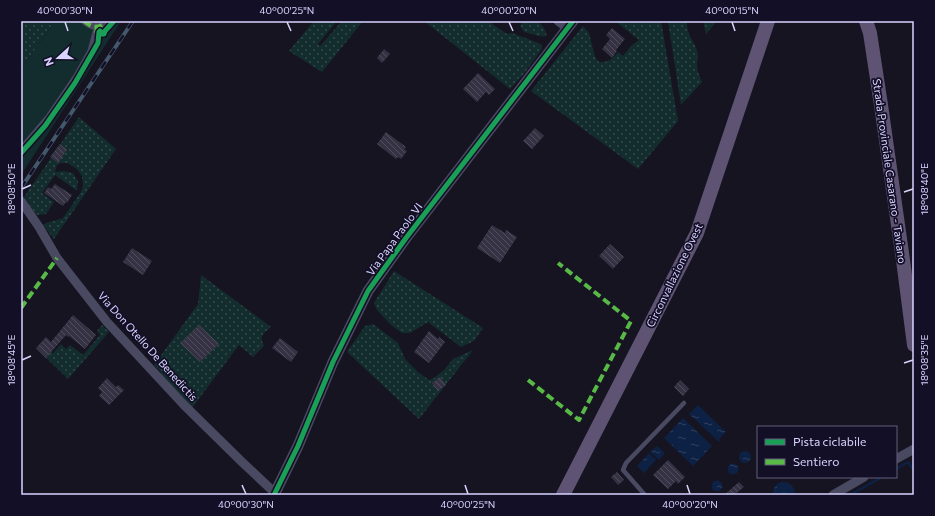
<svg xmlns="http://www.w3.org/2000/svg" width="935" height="516" font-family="Commissioner,sans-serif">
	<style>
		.grass { fill: url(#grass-dots) }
		.park { fill: #132c2d }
		.water { fill: url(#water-ripples) }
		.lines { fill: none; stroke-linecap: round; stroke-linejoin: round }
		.stream { stroke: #0d2144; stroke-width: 2.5 }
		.building { fill: url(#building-back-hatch) }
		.service { stroke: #4a4962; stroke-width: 4.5 }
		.pedestrian { stroke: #4a4962; stroke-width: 7 }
		.minor { stroke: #4a4962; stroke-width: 9 }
		.tertiary { stroke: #4a4962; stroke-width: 11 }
		.primary { stroke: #5e5373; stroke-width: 14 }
		.rail-casing { stroke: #43596b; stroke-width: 4 }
		.rail { stroke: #130f26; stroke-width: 2.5; stroke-dasharray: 8; stroke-linecap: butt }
		.quiet { stroke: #58b947; stroke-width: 4; stroke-dasharray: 8 4; stroke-linecap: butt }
		.cycleway-casing { stroke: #130f26; stroke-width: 8 }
		.cycleway { stroke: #1a9f57; stroke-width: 5 }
		.ticks { fill: none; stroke: #d9d4ff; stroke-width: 1.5 }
		.labels { text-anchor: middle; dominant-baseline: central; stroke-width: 3.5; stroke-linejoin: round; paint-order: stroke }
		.street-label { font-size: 11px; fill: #d9d4ff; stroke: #130f26 }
		.neatline { fill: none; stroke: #d9d4ff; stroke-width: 1.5 }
		.ticks-label { font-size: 10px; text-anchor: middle; fill: #d9d4ff }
	</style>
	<defs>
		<pattern id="grass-dots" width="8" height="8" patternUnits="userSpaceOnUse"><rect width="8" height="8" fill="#132c2d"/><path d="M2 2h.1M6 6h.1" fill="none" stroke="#354a4c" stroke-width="1.8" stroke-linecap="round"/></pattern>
		<pattern id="water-ripples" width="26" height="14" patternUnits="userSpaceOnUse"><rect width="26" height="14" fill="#0d2144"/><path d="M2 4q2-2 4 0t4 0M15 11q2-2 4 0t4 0" fill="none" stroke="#304060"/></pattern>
		<pattern id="building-back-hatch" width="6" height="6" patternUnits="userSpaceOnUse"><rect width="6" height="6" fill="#343243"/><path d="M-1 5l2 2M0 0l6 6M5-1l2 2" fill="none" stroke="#514f5f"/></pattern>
	</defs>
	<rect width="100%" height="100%" fill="#161421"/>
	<g class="grass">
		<polygon points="21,21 49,21 52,26 21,69"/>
		<polygon points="314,21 337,21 318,44 320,46 342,21 363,21 322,72 289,51"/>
		<polygon points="424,21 488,21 507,34 512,33 541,44 542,49 524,74 510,89"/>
		<path d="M523,21C537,21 543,21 547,36C540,38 531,33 524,32L520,26Z"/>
		<path d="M615,21H661L678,121L638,169L531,91L583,26L589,33L595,57L599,62C609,62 611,60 618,52L623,56L631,46L639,40Z"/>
		<path d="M668,21H687C686,35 695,41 698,54C698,57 697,60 697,64C697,70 699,76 702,82L681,105Z"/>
		<polygon points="703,21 717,21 706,34"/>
		<polygon points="79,117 116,149 54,239 43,225 46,223 63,218 81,192 83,186 82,176 77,169 67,163 61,163 57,165 55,172 64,171 73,173 78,181 77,191 55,175 42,193 54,202 46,214 36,215 24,197"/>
		<polygon points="394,271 483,328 474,341 461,347 428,322 410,333 402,333 391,325 377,310 374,303"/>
		<path d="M201,275L271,327C263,334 259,335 264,346L253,357L239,345L192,408L161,376V372L154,365L198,304Z"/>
		<polygon points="373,324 398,343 405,359 418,372 429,380 434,378 444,370 453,359 473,350 419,419 347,352 365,326"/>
		<polygon points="102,325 109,332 68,379 42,354 49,350 53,353 61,344 66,349 70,345 83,355 100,335 97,331"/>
	</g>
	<polygon class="park" points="49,21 121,21 21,175 21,69 52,26"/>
	<g class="water">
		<polygon points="698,405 726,432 719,439 720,440 719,442 689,414"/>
		<polygon points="683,418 712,446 693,466 664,438"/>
		<polygon points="657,446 665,453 659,460 650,452 656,447"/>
		<circle cx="745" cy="457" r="6"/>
		<polygon points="649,453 656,460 644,473 637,466"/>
		<circle cx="733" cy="469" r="5.5"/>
		<circle cx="717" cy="486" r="5.5"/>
		<path d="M781,482C790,481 795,487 795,495H773C773,489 775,484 781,482Z"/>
	</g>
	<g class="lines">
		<g class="stream">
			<polyline points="896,469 908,462 914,471"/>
			<polyline points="850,495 882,477"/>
		</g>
	</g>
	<g class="building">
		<polygon points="612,28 625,39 616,50 617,51 612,58 602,49 610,39 606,35"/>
		<polygon points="384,49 390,54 382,63 377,58"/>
		<polygon points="478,73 495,89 489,95 486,92 477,102 463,89"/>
		<polygon points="535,128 544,136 532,149 523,141"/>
		<polygon points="386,132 406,147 404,149 407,151 401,159 398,157 396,159 377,144"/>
		<polygon points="60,144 67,150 58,163 50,157"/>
		<polygon points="55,184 72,195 67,203 66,202 63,206 44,193 48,187 51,189"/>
		<polygon points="492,225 505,233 506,230 517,237 500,263 477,248"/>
		<polygon points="610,244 624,257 613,269 599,256"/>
		<polygon points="132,248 152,261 143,275 123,262"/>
		<polygon points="73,315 96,335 85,349 69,336 68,337 66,335 46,358 36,348 46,337 51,342"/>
		<polygon points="199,325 219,344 200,362 180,343"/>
		<polygon points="429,331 438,339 439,337 445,342 429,363 414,352"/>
		<polygon points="280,338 298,352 291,362 272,348"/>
		<polygon points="440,377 446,385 438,391 432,383"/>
		<polygon points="107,378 116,387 118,385 124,390 109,405 99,396 102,392 98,388"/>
		<polygon points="680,380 689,389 683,396 674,387"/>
		<polygon points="668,460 685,477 678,484 676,481 668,489 653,475"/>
		<polygon points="617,472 624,480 618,485 611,477"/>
		<polygon points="739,482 744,487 734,495 724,495"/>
	</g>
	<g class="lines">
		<polyline class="service" points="645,495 623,470 626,463 684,403"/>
		<g class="pedestrian">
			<path d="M84,21C93,29 99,28 108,21"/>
			<polyline points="21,150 49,117 77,76 91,51 99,21"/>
		</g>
		<g class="minor">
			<polyline points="558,21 567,28"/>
			<polyline points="21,201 39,227 57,258 107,322 184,405 241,461 275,493"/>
			<polyline points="896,459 914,449"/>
			<polyline points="833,495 864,477"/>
		</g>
		<polyline class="tertiary" points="274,495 298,446 333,362 368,291 406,238 573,21"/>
		<g class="primary">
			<polyline points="866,21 870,33 881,105 903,260 914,345"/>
			<polyline points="563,495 697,233 768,21"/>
		</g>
		<g class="rail-casing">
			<polyline id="rail" points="21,188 133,21"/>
		</g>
		<use href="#rail" class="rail"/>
		<g class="quiet">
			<path d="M84,21C90,26 95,29 102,25"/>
			<polyline points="96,33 99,21"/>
			<polyline points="21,308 57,258"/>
			<polyline points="528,380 579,420 631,321 558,263"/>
		</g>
		<g class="cycleway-casing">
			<g id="cycleway">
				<polyline points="21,153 45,126 75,83 94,50 98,43 99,32 100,31 102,34 104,34 105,31 114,21"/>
				<polyline points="274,495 298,446 333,362 368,291 406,238 573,21"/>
			</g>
		</g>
		<use href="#cycleway" class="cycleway"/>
	</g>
	<path class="ticks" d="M65,22L68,31M287,22L291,31M509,22L513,31M732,22L735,31M22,189L31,185M904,192L913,189M22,360L31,356M904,363L913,360M242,485L246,494M465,485L468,494M687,485L690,494"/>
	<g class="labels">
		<g class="street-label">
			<text transform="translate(890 171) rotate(82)">Strada Provinciale Casarano - Taviano</text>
			<text transform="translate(394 239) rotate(-54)">Via Papa Paolo VI</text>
			<text transform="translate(674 275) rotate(-64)">Circonvallazione Ovest</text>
			<text transform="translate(148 346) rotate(48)">Via Don Otello De Benedictis</text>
		</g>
	</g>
	<rect width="935" height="516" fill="none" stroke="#130f26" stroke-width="44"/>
	<rect x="757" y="426" width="140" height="52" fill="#130f26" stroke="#625e7d"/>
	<rect x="765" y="439" width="20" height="6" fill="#1a9f57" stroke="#625e7d"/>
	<text x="793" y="446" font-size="12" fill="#d9d4ff">Pista ciclabile</text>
	<rect x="765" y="459" width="20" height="6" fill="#58b947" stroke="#625e7d"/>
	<text x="793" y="466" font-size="12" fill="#d9d4ff">Sentiero</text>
	<g transform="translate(58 58) rotate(249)" stroke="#130f26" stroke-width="3" paint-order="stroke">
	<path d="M0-3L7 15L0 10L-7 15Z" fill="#d9d4ff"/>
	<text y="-6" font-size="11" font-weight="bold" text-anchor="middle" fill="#d9d4ff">N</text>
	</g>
	<rect x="22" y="22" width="891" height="472" class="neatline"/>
	<g class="ticks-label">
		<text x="65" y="14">40°00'30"N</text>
		<text x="287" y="14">40°00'25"N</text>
		<text x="509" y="14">40°00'20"N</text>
		<text x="732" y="14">40°00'15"N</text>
		<text transform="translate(924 189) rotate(-90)" y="4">18°08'40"E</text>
		<text transform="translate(11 189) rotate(-90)" y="4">18°08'50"E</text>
		<text transform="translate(924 360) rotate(-90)" y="4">18°08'35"E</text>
		<text transform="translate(11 360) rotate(-90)" y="4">18°08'45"E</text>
		<text x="246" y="508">40°00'30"N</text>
		<text x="468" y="508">40°00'25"N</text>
		<text x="690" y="508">40°00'20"N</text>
	</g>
</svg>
